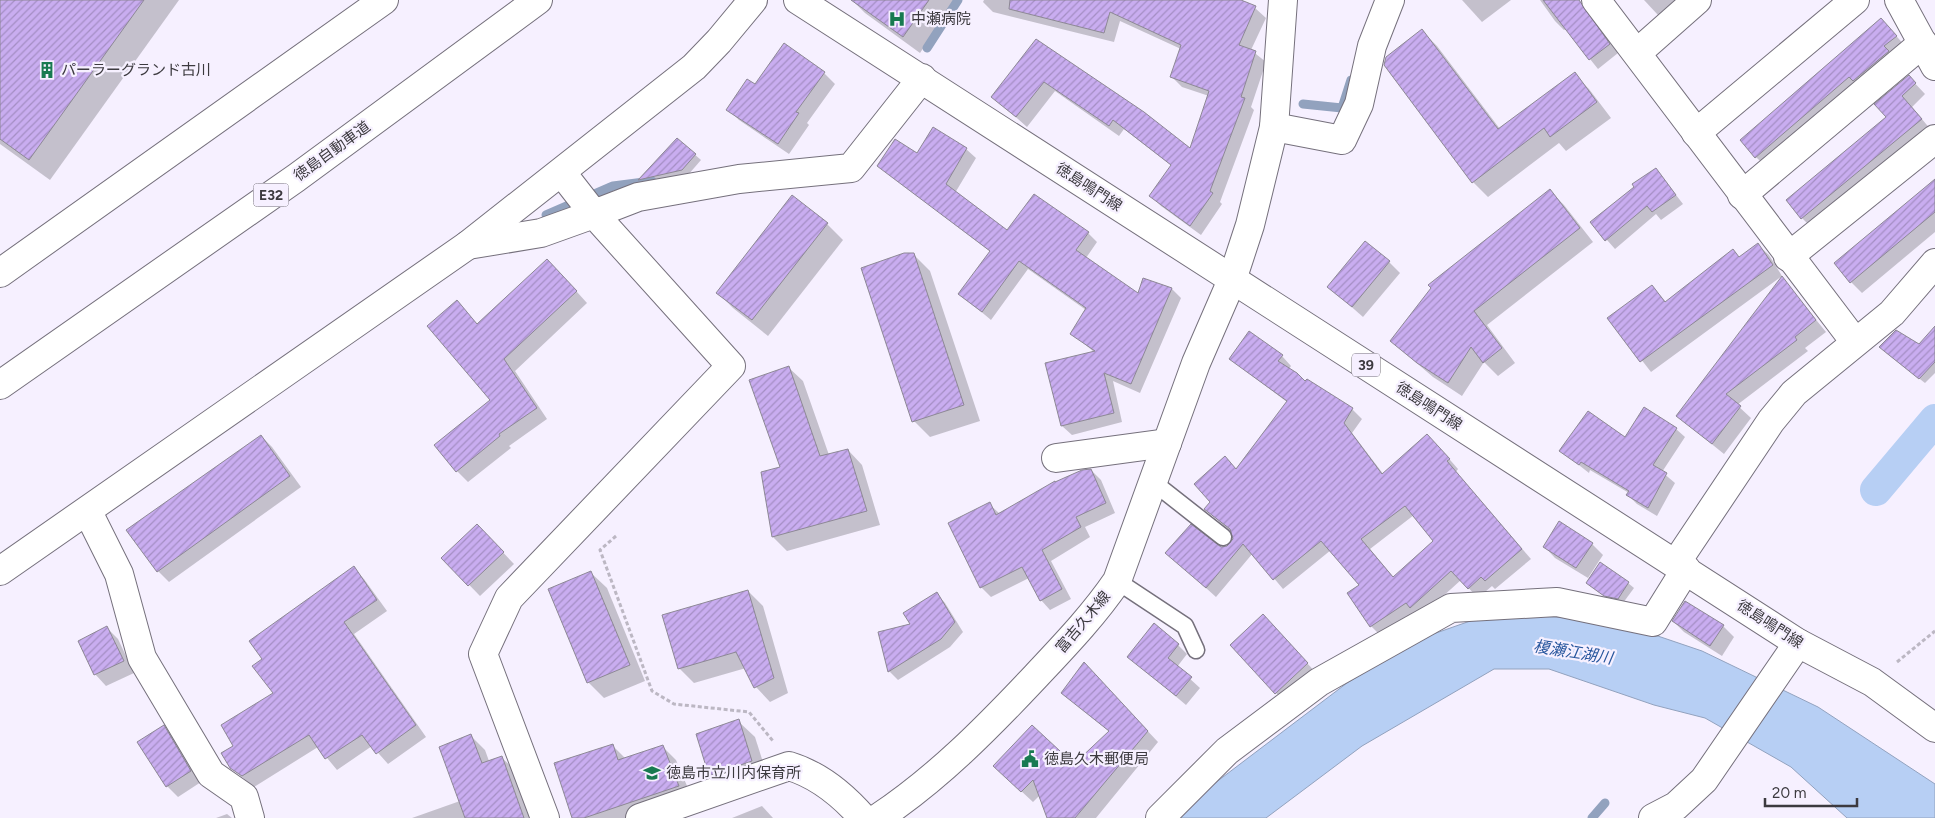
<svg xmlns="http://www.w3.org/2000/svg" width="1935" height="818" font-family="Figtree,'Noto Sans JP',sans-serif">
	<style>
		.water { fill: #b7cff4; stroke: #92a2be }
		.shadow { fill: #0003; fill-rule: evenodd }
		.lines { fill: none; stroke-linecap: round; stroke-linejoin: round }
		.stream { stroke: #92a2be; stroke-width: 9 }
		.canal { stroke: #b7cff4; stroke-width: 32 }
		.building { fill: url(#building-hatch); stroke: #8d8895; fill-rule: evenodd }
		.service-casing { stroke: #75707c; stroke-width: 19 }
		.minor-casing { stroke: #75707c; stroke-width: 30 }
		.tertiary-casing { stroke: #75707c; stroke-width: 30 }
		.secondary-casing { stroke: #75707c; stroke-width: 30 }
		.primary-casing { stroke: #75707c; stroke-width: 30 }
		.motorway-casing { stroke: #75707c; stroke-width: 30 }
		.path { stroke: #bcb7c3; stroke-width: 3; stroke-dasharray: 4 2.5; stroke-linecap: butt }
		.service { stroke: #fff; stroke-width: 16 }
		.minor { stroke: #fff; stroke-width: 28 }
		.tertiary { stroke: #fff; stroke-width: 28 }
		.secondary { stroke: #fff; stroke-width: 28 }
		.primary { stroke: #fff; stroke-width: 28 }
		.motorway { stroke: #fff; stroke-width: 28 }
		.labels { text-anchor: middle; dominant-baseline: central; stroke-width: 4.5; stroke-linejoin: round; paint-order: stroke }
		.shield { fill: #f6f0ff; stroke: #747179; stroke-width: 1 }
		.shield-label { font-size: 14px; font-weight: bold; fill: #3c3a3f }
		.poi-label { font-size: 15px; fill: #3c3a3f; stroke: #f6f0ff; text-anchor: start }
		.street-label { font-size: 15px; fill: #3c3a3f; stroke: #f6f0ff }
		.water-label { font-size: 16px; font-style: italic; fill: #27569d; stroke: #f6f0ff }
	</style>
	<defs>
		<pattern id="building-hatch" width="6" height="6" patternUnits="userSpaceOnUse" patternTransform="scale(1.25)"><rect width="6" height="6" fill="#c9adf0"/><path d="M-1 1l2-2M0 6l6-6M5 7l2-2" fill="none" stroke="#a48ec4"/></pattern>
	</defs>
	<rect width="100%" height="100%" fill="#f6f0ff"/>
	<polygon class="water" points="1493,613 1598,620 1646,632 1702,651 1818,707 1935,784 1935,818 1847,818 1791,767 1705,718 1654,705 1549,669 1494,669 1362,746 1266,818 1178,818 1186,805 1347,683 1419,639"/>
	<g class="shadow">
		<polygon points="0,0 179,0 50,180 0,144"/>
		<polygon points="852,0 955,0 920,53 865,13"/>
		<polygon points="984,0 1238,0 1255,8 1266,18 1251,50 1266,62 1251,107 1254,110 1220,202 1222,204 1201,235 1161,206 1151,196 1172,166 1124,129 1119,136 1055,91 1027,127 993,97 1037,41 1190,150 1209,96 1182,87 1172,77 1181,49 1120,21 1114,42 993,12 983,2"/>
		<polygon points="1462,0 1511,0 1482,22"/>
		<polygon points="1540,0 1579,0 1618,53 1598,69 1566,29 1564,30 1555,21"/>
		<polygon points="1644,0 1705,0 1671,29"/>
		<polygon points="1891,30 1906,47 1766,167 1756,157"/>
		<polygon points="1422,31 1437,46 1500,129 1574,74 1589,89 1611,118 1566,151 1559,143 1488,197 1473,182"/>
		<polygon points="784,45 824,73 835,84 807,123 809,125 789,154 739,120 728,109 755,86"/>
		<polygon points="1909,77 1925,94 1912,107 1931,130 1812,228 1802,218 1888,118"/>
		<polygon points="677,139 701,160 688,175 645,184 640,180"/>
		<polygon points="966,149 976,158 955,193 1007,232 1088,233 1097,242 1086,258 1138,295 1172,289 1181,298 1140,393 1113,381 1122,422 1072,435 1062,426 1095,353 1072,333 1086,310 1028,269 991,320 960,294 991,252 879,166 917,155"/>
		<polygon points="1656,169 1683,204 1661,220 1656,214 1615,249 1592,223"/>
		<polygon points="1935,181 1935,232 1862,293 1851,282"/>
		<polygon points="1550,191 1564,205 1593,242 1487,325 1515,363 1498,376 1484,362 1462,396 1433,377 1391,341"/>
		<polygon points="827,224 843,240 768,336 733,308 717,292"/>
		<polygon points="1758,245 1769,255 1782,276 1651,372 1609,318 1652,286 1666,302 1733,251 1740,258"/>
		<polygon points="914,255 930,271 980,421 930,437 914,421"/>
		<polygon points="1389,262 1400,273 1363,317 1329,287"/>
		<polygon points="558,271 587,303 515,371 547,419 509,446 511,448 468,482 457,471 492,400 457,302 478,325"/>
		<polygon points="1782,278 1826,332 1805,348 1808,351 1737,405 1751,418 1724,454 1677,416"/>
		<polygon points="1920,345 1935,350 1935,373 1925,383 1886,353"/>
		<path d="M1282,356L1291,366L1289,369L1305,383L1307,381L1352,409L1362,419L1352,433L1384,475L1437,445L1458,469L1456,472L1531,559L1495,589L1492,586L1478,598L1461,580L1421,616L1416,612L1381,636L1371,626L1361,585L1331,550L1283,589L1253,553L1216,597L1167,553L1222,548L1232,544L1233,534L1205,509L1287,402L1230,359ZM1414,515L1434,541L1394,578L1370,549Z"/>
		<polygon points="788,367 803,381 829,455 848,450 862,465 880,525 787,551 773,537 782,468"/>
		<polygon points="1676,429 1685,437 1662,472 1675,483 1657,516 1637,504 1628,495 1629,493 1590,470 1589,473 1561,451"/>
		<polygon points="261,436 272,447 301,487 169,582 158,571 128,530"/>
		<polygon points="1091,470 1101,480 1115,513 1085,527 1090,537 1051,561 1071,599 1050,610 1041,600 1029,578 991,597 981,587 989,504 999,513"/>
		<polygon points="477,525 514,564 480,596 443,558"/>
		<polygon points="1592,544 1603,555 1588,578 1555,558 1544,546"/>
		<polygon points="353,568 364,579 387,611 354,634 426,737 388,764 372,746 337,770 318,747 254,787 231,768 235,746 274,694 264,659"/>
		<polygon points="590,572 607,588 645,681 604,698 588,682"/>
		<polygon points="1587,583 1628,583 1634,588 1623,603 1611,601"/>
		<polygon points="748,591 763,606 788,693 770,702 756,687 746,668 694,683 679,668"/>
		<polygon points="937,594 945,603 963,632 950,647 898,680 889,671 911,624"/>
		<polygon points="1673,621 1723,626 1734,637 1722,656 1684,632"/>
		<polygon points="1274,627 1318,675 1287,704 1276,693"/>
		<polygon points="107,628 118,639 134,673 106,686 95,674 79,641"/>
		<polygon points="1178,645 1187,654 1177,667 1200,688 1186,705 1129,657"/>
		<polygon points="1095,675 1158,742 1096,818 1049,818 1040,795 1033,802 1006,777 1074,766 1110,732 1062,693"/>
		<polygon points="738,721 755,737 768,778 726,792 710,775"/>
		<polygon points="164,727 175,738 201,782 178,797 167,786"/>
		<polygon points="471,736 485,750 489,761 501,757 516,771 532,818 412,818 460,801"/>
		<polygon points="612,745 626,759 662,746 676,760 693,800 651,818 573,818"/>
		<polygon points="762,806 773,818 732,818"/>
		<polygon points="227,814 232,818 216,818"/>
	</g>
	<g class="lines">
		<g class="stream">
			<polyline points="927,48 958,0"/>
			<polyline points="1303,104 1342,108 1351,80"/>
			<polyline points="546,215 613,186 652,181"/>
			<polyline points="1592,818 1605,803"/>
		</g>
		<polyline class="canal" points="1876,490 1935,420"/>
	</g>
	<g class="building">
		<polygon points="0,0 144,0 29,160 0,139"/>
		<polygon points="851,0 929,0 903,37"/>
		<polygon points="1010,0 1241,0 1256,6 1239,45 1256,51 1241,97 1245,98 1210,191 1213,193 1190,226 1149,196 1171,165 1113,120 1109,126 1044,82 1016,117 991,97 1036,39 1144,112 1190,148 1209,91 1170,77 1181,45 1110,12 1104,33 1009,9"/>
		<polygon points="1543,0 1579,0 1610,44 1589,60"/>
		<polygon points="1881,18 1897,36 1884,46 1889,51 1853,81 1849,77 1755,158 1740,140"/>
		<polygon points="1422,29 1498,129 1575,72 1597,102 1550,137 1544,128 1472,183 1384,65 1386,57"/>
		<polygon points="784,43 825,72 796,112 799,113 778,144 726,110 747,79 755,84"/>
		<polygon points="1909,75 1916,83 1902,96 1922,119 1801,219 1786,200 1886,117 1874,104"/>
		<polygon points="933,127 967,148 946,184 1007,230 1034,194 1089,232 1076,250 1138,293 1143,278 1172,288 1131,384 1104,373 1114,413 1061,426 1045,363 1095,351 1070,334 1086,308 1019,261 982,312 958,294 990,251 877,166 895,139 917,153"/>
		<polygon points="677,138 696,154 682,170 638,180"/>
		<polygon points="1656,168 1676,195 1652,212 1647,206 1605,241 1590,222 1634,187 1632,184"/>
		<polygon points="1935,179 1935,212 1850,283 1834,263"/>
		<polygon points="1550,189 1580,228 1474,311 1502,348 1483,363 1471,347 1448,383 1417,363 1390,341 1431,288 1428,285"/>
		<polygon points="792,195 828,223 752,320 716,293"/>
		<polygon points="1365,241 1390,261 1352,307 1327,287"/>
		<polygon points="1758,243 1773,265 1640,362 1607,318 1652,285 1665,302 1733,249 1739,257"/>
		<polygon points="904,253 914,253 964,405 912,422 861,268"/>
		<polygon points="547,259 577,291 504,359 537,408 499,434 500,436 456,472 434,445 490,400 427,326 457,300 477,324"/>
		<polygon points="1782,276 1816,320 1795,337 1797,340 1726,394 1741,406 1712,444 1676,416"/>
		<polygon points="1935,326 1935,362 1919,379 1879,347 1896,330 1919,344"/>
		<path d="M1249,331L1283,355L1278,361L1297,373L1305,381L1307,379L1353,408L1344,423L1382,474L1427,434L1450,459L1447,461L1522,549L1485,581L1481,577L1468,589L1451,571L1410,608L1406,603L1370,627L1347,593L1359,585L1321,541L1273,580L1243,544L1206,588L1165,553L1191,524L1221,547L1227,546L1233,539L1230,529L1204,509L1210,502L1194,484L1225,456L1236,469L1287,401L1229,359ZM1405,506L1433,541L1393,577L1361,539Z"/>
		<polygon points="789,366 820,456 848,449 867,511 772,537 761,472 780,467 749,380"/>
		<polygon points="1644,407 1677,428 1653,465 1667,473 1648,508 1626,495 1629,491 1581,462 1579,465 1559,451 1588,411 1625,437"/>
		<polygon points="261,435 290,476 157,572 126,530"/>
		<polygon points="1091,469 1106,503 1076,517 1081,527 1042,550 1062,589 1040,601 1022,567 980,588 948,523 990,502 996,515 1055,481 1055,482 1082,470"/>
		<polygon points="1559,521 1593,543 1576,568 1543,547"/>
		<polygon points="477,524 504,552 468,586 441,558"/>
		<polygon points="1600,562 1629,582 1618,599 1604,596 1586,583"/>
		<polygon points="354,566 377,600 344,622 416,725 376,754 362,735 325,759 309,735 242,776 230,768 221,753 233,746 221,725 273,693 252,666 262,659 249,641"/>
		<polygon points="591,571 630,665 587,683 548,589"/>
		<polygon points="748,590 774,678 754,688 736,652 678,669 662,615"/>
		<polygon points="937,592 955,622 941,639 888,672 878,632 910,624 903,613"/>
		<polygon points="1685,601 1724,625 1710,646 1672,621"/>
		<polygon points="1263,614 1308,663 1275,694 1230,645"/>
		<polygon points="1154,623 1179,644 1168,658 1192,677 1176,696 1127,657"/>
		<polygon points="107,626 124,661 94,675 78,641"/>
		<polygon points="1084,662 1148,731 1075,818 1047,818 1033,780 1021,792 993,766 1032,725 1074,764 1109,731 1061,693"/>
		<polygon points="739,719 752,761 709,776 696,734"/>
		<polygon points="164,725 191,771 166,787 137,742"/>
		<polygon points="471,734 482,763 502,756 524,818 465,818 439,747"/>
		<polygon points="613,744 618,760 663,745 679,786 584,818 572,818 554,763"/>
	</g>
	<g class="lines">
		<g class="service-casing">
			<g id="service">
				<polyline points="1153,482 1223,537"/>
				<polyline points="1117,581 1185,626 1196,650"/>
			</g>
		</g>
		<g class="minor-casing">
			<g id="minor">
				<polyline points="1596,0 1855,342"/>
				<polyline points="1899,0 1935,66"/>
				<polyline points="1637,53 1697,0"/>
				<polyline points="1274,127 1342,140 1359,104 1372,46 1390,0"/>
				<polyline points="1696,133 1855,0"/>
				<polyline points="562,173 594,214 638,197 739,179 851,168 922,78"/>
				<polyline points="1742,195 1923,43"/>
				<polyline points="468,245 541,233 594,214 731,366 509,598 483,654 545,818"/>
				<polyline points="1788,257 1935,139"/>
				<polyline points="0,273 384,0"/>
				<polyline points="1232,280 1250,225 1274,127 1283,0"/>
				<polyline points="1056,458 1167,443"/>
				<polyline points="88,512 119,574 142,658 211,774 244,797 250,818"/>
				<polyline points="1676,563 1771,421 1794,393 1892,313 1935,263"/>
				<path d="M640,818L789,766C819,775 842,794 863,818"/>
				<polyline points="1160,818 1227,751 1319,682 1451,608 1557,602 1653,622 1686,569"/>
				<polyline points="1653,818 1676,806 1704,780 1798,643"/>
			</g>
		</g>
		<g class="tertiary-casing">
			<polyline id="tertiary" points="0,571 468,245 694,67 719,41 753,0"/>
		</g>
		<g class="secondary-casing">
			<path id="secondary" d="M878,818C938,778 987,728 1036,676C1065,645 1093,616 1117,581L1196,363L1232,280"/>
		</g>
		<g class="primary-casing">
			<polyline id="primary" points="798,0 1798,643 1872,682 1935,728"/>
		</g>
		<g class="motorway-casing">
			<polyline id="motorway" points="0,385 296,178 538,0"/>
		</g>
		<g class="path">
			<polyline points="616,536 600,550 652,691 674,704 749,712 773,741"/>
			<polyline points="1897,662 1935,631"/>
		</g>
		<use href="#service" class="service"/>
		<use href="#minor" class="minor"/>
		<use href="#tertiary" class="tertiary"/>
		<use href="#secondary" class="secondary"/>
		<use href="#primary" class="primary"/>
		<use href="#motorway" class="motorway"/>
	</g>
	<defs>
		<g id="hospital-bare" transform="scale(1.35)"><path d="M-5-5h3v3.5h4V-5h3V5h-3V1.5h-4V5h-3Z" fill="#197a51" stroke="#f6f0ff" stroke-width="2.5" paint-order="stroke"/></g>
		<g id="building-bare" transform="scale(1.35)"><path d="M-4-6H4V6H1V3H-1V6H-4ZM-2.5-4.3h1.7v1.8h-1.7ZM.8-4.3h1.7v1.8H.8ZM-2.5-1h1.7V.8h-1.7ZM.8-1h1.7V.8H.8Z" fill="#197a51" stroke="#f6f0ff" stroke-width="2.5" paint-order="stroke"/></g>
		<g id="civic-bare" transform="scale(1.35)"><path d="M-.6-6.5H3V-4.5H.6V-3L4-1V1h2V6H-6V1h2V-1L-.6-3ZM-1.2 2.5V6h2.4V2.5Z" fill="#197a51" stroke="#f6f0ff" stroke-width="2.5" paint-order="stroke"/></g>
		<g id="school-bare" transform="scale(1.35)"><path d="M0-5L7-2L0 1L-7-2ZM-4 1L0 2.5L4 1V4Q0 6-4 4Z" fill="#197a51" stroke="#f6f0ff" stroke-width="2.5" paint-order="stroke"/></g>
	</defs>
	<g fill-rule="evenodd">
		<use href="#hospital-bare" x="897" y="19"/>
		<use href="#building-bare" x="47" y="70"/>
		<use href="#civic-bare" x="1030" y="759"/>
		<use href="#school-bare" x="652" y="773"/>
	</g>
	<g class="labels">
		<g class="shield">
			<rect x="253.5" y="183.5" width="35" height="23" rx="4"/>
			<rect x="1352" y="353.5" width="28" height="23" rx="4"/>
		</g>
		<g class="shield-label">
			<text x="271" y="195">E32</text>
			<text x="1366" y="365">39</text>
		</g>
		<g class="poi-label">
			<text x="911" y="19">中瀬病院</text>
			<text x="61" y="70">パーラーグランド古川</text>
			<text x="1044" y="759">徳島久木郵便局</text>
			<text x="666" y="773">徳島市立川内保育所</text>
		</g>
		<g class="street-label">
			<text transform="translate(332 151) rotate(-36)">徳島自動車道</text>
			<text transform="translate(1089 187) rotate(33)">徳島鳴門線</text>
			<text transform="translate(1429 406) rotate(33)">徳島鳴門線</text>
			<text transform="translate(1083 622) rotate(-50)">富吉久木線</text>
			<text transform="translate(1770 624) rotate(33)">徳島鳴門線</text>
		</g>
		<g class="water-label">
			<text transform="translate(1573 652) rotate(9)">榎瀬江湖川</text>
		</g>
	</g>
	<path d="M1765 798v8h92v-8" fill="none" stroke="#3c3a3f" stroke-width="2.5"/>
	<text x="1772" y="798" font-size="15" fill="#3c3a3f" stroke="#f6f0ff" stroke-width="4" paint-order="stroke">20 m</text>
</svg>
